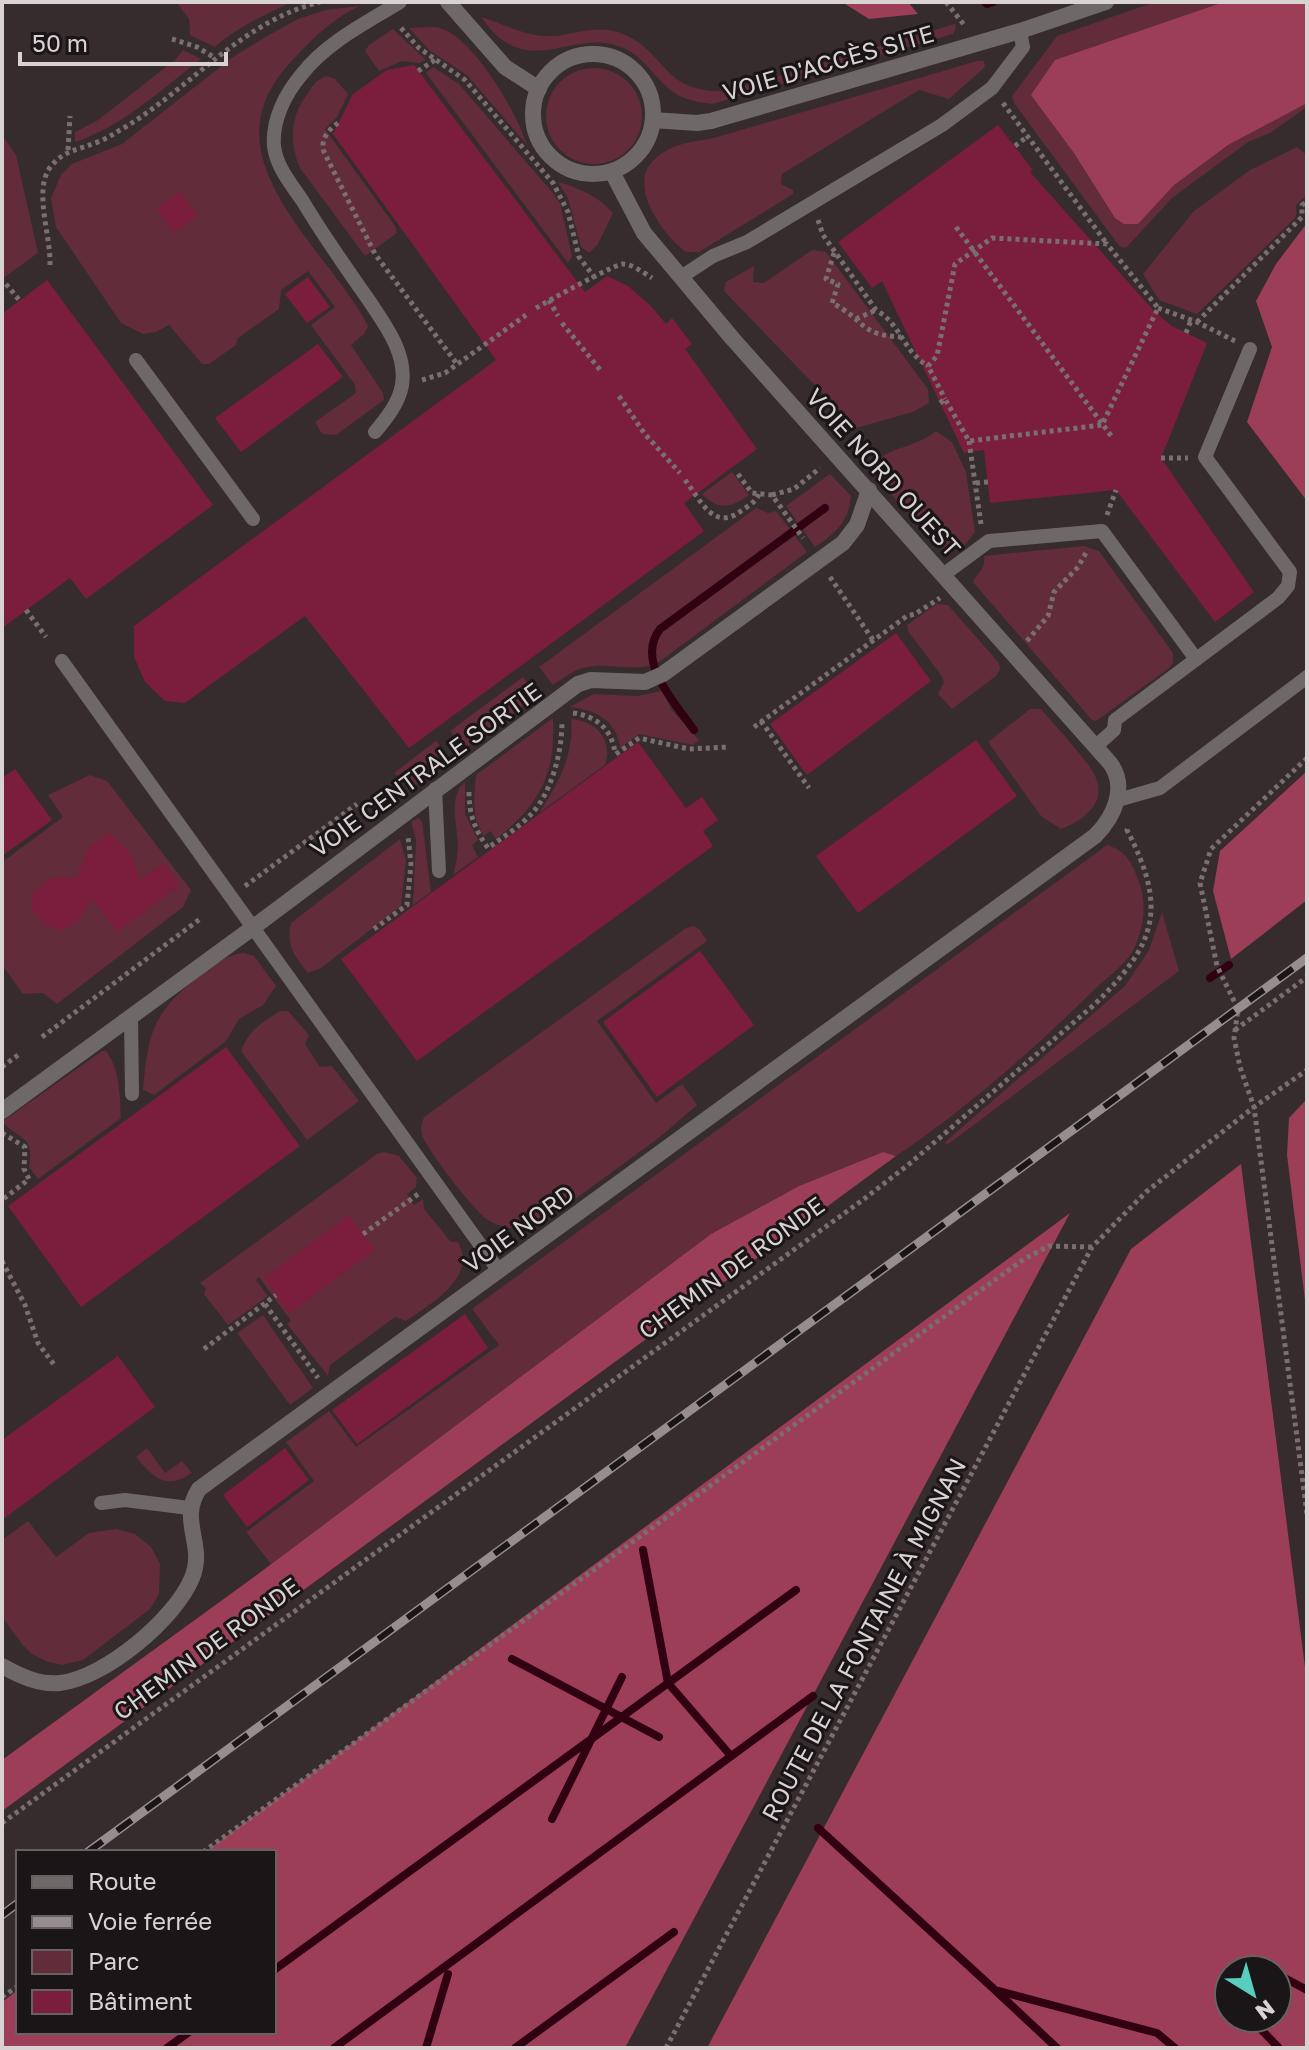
<svg xmlns="http://www.w3.org/2000/svg" width="1309" height="2050" font-family="'Golos Text',sans-serif">
	<style>
		.green { fill: #622c3a }
		.forest { fill: #9d3e59; fill-rule: evenodd }
		.lines { fill: none; stroke-linecap: round; stroke-linejoin: round }
		.stream { stroke: #300111; stroke-width: 8 }
		.building { fill: #7b1e3d }
		.path { stroke: #796f71; stroke-width: 5; stroke-dasharray: 4 4; stroke-linecap: butt }
		.service { stroke: #6e6869; stroke-width: 14 }
		.minor { stroke: #6e6869; stroke-width: 16 }
		.rail-casing { stroke: #968d8f; stroke-width: 9 }
		.rail { stroke: #1a1516; stroke-width: 6; stroke-dasharray: 18; stroke-linecap: butt }
		.labels { text-anchor: middle; dominant-baseline: central; stroke-width: 6; stroke-linejoin: round; paint-order: stroke }
		.street-label { font-size: 24px; fill: #d9d2d3; stroke: #1a1516 }
	</style>
	<rect width="100%" height="100%" fill="#362b2d"/>
	<g class="green">
		<path d="M176,2H292C265,15 237,27 215,47L190,35L189,19Z"/>
		<polygon points="1155,2 1307,2 1307,107 1270,133 1248,142 1172,198 1126,248 1120,247 1014,103 1012,96 1057,36"/>
		<path d="M360,6C331,19 310,41 289,64C203,158 327,246 368,326L364,334L351,345L383,393L384,400L336,435L322,434L315,422L356,393L355,385L311,325L335,307L308,271L281,290L279,309L238,338L236,345L209,364H202L169,325L156,332L143,334L121,323L56,227L51,198L61,175L72,164L122,144L233,57L267,36L298,19L325,10Z"/>
		<path d="M481,17C502,23 523,35 545,36C571,37 592,24 618,32C669,50 659,94 727,91L955,24L956,28L953,34L712,104C696,102 679,99 667,87C651,73 642,55 621,47C579,30 543,68 502,40C494,34 487,25 481,17Z"/>
		<path d="M409,28C418,28 431,26 440,28C474,38 517,113 527,145L467,75L429,50Z"/>
		<polygon points="393,29 426,60 419,63 402,61 379,71 365,51 369,45"/>
		<path d="M183,50L201,59C162,89 122,127 75,142V132L98,120L175,60Z"/>
		<path d="M977,61H984L985,67L949,99L919,90L782,174L781,184L793,190V194L699,252H686C665,237 628,188 652,162C668,144 691,142 714,138Z"/>
		<polygon points="433,67 459,84 552,192 560,203 572,256 568,263 426,73"/>
		<circle cx="594" cy="116" r="48"/>
		<path d="M327,76L335,79L348,94L337,117L325,129L395,226L397,233L365,256L300,168C289,142 290,116 308,93C313,85 318,78 327,76Z"/>
		<polygon points="2,135 16,155 38,253 2,279"/>
		<polygon points="1297,147 1307,155 1307,195 1296,205 1296,217 1197,314 1159,300 1143,274 1194,211 1250,170"/>
		<path d="M558,182C579,188 598,196 613,213L598,244L589,253L581,247L568,198Z"/>
		<polygon points="812,250 826,252 928,389 929,403 913,412 856,428 724,291 726,282 754,266 753,282 764,283"/>
		<path d="M936,431L952,442L966,472L975,532L964,546L950,550L940,546L874,476L871,466C889,445 915,449 936,431Z"/>
		<path d="M732,472L749,495C731,508 718,511 702,494Z"/>
		<path d="M830,474L851,496C849,521 836,533 815,547L786,506Z"/>
		<path d="M756,508L768,513L776,511L807,552L659,662C635,674 613,662 588,667C574,669 564,678 553,685L539,667Z"/>
		<path d="M1084,546L1099,551L1173,653V663L1168,669L1096,721L1092,720L973,582C977,572 986,570 984,556Z"/>
		<polygon points="937,604 948,605 999,663 1000,670 996,676 952,709 938,694 944,682 941,675 908,631 907,625"/>
		<polygon points="523,677 537,696 465,749 450,731"/>
		<path d="M662,691L671,709L699,740L693,745L639,734L620,748C617,719 593,709 569,707L594,694L638,696Z"/>
		<path d="M1030,709H1041C1054,725 1090,762 1096,778C1107,803 1082,822 1061,829L1041,816L988,742Z"/>
		<path d="M553,718C556,773 540,805 496,839L490,831L484,836C471,817 474,797 476,775Z"/>
		<path d="M571,719C597,721 613,740 605,765L539,813C557,786 575,754 571,719Z"/>
		<polygon points="436,741 450,760 412,788 394,773"/>
		<polygon points="90,775 107,781 191,890 183,907 57,1004 43,993 23,994 2,965 2,862 63,817 48,795"/>
		<path d="M465,782V814L478,840L472,845L478,857L453,875C456,864 458,854 458,843C457,825 448,795 465,782Z"/>
		<polygon points="418,818 422,821 431,892 413,905 416,840 411,822"/>
		<path d="M400,839L406,861L401,906L321,968L308,973C294,956 286,945 291,923Z"/>
		<path d="M1107,845C1126,851 1131,861 1138,879C1147,903 1145,925 1134,949C1127,963 1108,977 1096,988C1034,1049 968,1108 896,1156L883,1152L799,1186L711,1234L271,1564L246,1532L314,1481L286,1442L329,1411L356,1447L499,1345L472,1309Z"/>
		<polygon points="1162,912 1179,971 947,1145 945,1142 1125,986 1149,950"/>
		<path d="M694,926L700,930L707,941L597,1021L656,1103L682,1084L697,1105L660,1137L537,1227C520,1230 504,1230 488,1220C475,1212 427,1150 422,1135C420,1128 422,1123 424,1117L686,928Z"/>
		<path d="M244,953L254,956L276,986L263,1005L239,1019L226,1041L154,1095L143,1090C148,1029 155,1009 205,972C218,963 228,954 244,953Z"/>
		<path d="M280,1011H288L309,1035L305,1044L320,1067L332,1066L359,1101L307,1140L241,1051C249,1030 261,1023 280,1011Z"/>
		<path d="M102,1051H106C120,1069 120,1097 121,1118L38,1179L29,1167C35,1135 19,1140 2,1122Z"/>
		<path d="M384,1152L399,1156L417,1178L416,1187L407,1194L414,1205L423,1199L424,1209L451,1242H458C478,1278 430,1304 406,1321L395,1317L330,1365L328,1376L287,1324L291,1321L259,1277L256,1280L268,1296L228,1325L204,1294L206,1288L200,1283L377,1154Z"/>
		<polygon points="263,1315 313,1388 290,1405 237,1333"/>
		<path d="M147,1448L165,1473L182,1461L192,1473C165,1491 153,1477 136,1457Z"/>
		<polygon points="28,1521 56,1557 89,1533 116,1529 135,1534 151,1547 160,1564 159,1594 150,1609 83,1660 62,1665 46,1661 32,1654 22,1644 2,1617 2,1540"/>
	</g>
	<g class="forest">
		<polygon points="842,2 908,2 918,14 869,19"/>
		<polygon points="1224,2 1307,2 1307,103 1228,145 1174,185 1138,224 1124,224 1115,218 1074,153 1031,95 1055,60"/>
		<polygon points="1307,223 1307,501 1247,422 1272,347 1256,301 1276,264"/>
		<polygon points="1307,771 1307,900 1231,959 1213,891 1220,851"/>
		<polygon points="1307,1099 1307,1316 1287,1155 1289,1118"/>
		<polygon points="883,1152 896,1156 2,1811 2,1760 254,1577 711,1234 799,1186"/>
		<path d="M1241,1164L1307,1683V2048H707L1131,1249ZM1229,1970H1277V2018H1229Z"/>
		<polygon points="1070,1213 625,2048 2,2048 2,2002 18,1990 18,2032 274,2032 274,1852 205,1852"/>
	</g>
	<g class="lines">
		<g class="stream">
			<polyline points="985,2 987,4 993,2"/>
			<path d="M694,730C675,703 635,661 660,629L825,508"/>
			<polyline points="1210,978 1229,965"/>
			<polyline points="643,1550 668,1683 731,1756"/>
			<polyline points="512,1659 659,1737"/>
			<polyline points="552,1819 622,1677"/>
			<polyline points="818,1828 995,1990 1157,2033 1175,2048"/>
			<polyline points="1264,1968 1268,1970"/>
			<polyline points="274,1970 796,1590"/>
			<polyline points="1277,1974 1307,1990"/>
			<polyline points="996,1991 1057,2048"/>
			<polyline points="1250,2018 1279,2048"/>
			<polyline points="167,2048 189,2032"/>
			<polyline points="334,2048 813,1696"/>
			<polyline points="426,2048 448,1974"/>
			<polyline points="515,2048 674,1932"/>
		</g>
	</g>
	<g class="building">
		<polygon points="414,65 585,292 607,276 628,286 650,305 666,324 672,318 692,344 685,349 757,449 684,503 704,531 409,748 305,616 185,703 165,701 145,682 134,657 134,626 496,360 333,134 353,94 387,70"/>
		<polygon points="998,125 1033,170 1030,172 1155,312 1172,326 1207,343 1161,458 1254,592 1215,622 1116,490 990,503 984,450 964,453 882,281 872,288 838,242"/>
		<polygon points="180,191 198,216 174,233 156,209"/>
		<polygon points="308,277 330,307 307,323 285,294"/>
		<polygon points="47,280 213,505 86,599 70,578 2,628 2,314"/>
		<polygon points="318,344 343,377 241,452 215,418"/>
		<polygon points="896,633 931,681 807,775 770,724"/>
		<polygon points="976,740 1017,796 858,913 816,856"/>
		<polygon points="638,742 686,808 702,797 718,820 703,831 713,846 417,1061 341,959"/>
		<polygon points="15,769 52,820 2,856 2,778"/>
		<polygon points="109,833 130,852 140,880 164,863 180,885 117,932 92,899 78,921 61,930 45,925 33,911 31,901 34,892 47,880 55,877 77,878 88,848"/>
		<polygon points="700,951 754,1025 657,1097 603,1022"/>
		<polygon points="226,1047 300,1146 81,1307 8,1206"/>
		<polygon points="349,1215 375,1250 289,1313 264,1278"/>
		<polygon points="465,1314 488,1348 357,1444 332,1410"/>
		<polygon points="118,1356 155,1407 2,1520 2,1440"/>
		<polygon points="285,1448 309,1480 247,1527 223,1495"/>
	</g>
	<g class="lines">
		<g class="path">
			<polyline points="946,2 965,26"/>
			<polyline points="401,28 419,48 465,80 553,183 568,212 579,257 595,278"/>
			<polyline points="172,39 197,47 215,58"/>
			<polyline points="418,71 435,60"/>
			<polyline points="1003,103 1107,244"/>
			<path d="M338,123C328,130 320,140 324,152L375,254L457,364"/>
			<polyline points="1015,146 1028,136"/>
			<polyline points="68,150 70,116"/>
			<path d="M818,220L823,235L876,310C901,324 902,350 928,366"/>
			<polyline points="956,227 1112,437"/>
			<path d="M834,253L826,279L838,284L832,303C865,319 858,335 901,337"/>
			<path d="M50,265C51,236 34,193 49,169C63,149 80,150 100,141C110,137 118,131 127,126C192,86 243,21 320,2"/>
			<polyline points="6,284 20,301"/>
			<polyline points="549,300 558,316"/>
			<path d="M536,308C546,302 617,263 623,264C632,264 644,273 652,278"/>
			<polyline points="1158,308 1197,322 1235,341"/>
			<polyline points="856,319 876,310"/>
			<polyline points="1197,322 1302,217 1302,205 1307,202"/>
			<polyline points="562,323 601,371"/>
			<polyline points="1186,333 1191,320"/>
			<polyline points="422,380 445,373 526,315"/>
			<polyline points="619,396 644,433 680,473"/>
			<polyline points="940,403 945,399 969,441 1102,425 1158,308 1107,244 992,238 955,264 937,356 928,366 945,399"/>
			<polyline points="969,441 981,524"/>
			<polyline points="1161,458 1188,458"/>
			<polyline points="738,474 752,493 772,495 803,538"/>
			<path d="M685,480C701,500 713,532 741,511C748,506 756,502 759,494"/>
			<polyline points="976,483 988,482"/>
			<polyline points="772,495 794,489 820,468"/>
			<polyline points="1107,515 1116,490"/>
			<polyline points="830,577 873,640"/>
			<polyline points="26,610 46,637"/>
			<polyline points="1027,641 1048,616 1054,592 1078,567 1087,551"/>
			<path d="M573,713C596,716 612,729 615,753"/>
			<polyline points="761,721 809,788"/>
			<polyline points="754,727 907,616 915,614 940,598"/>
			<polyline points="616,754 639,738 689,749 729,747"/>
			<polyline points="1307,758 1211,849 1200,883 1217,966 1238,1009 1234,1038 1240,1067 1254,1107 1307,1514"/>
			<path d="M469,792C469,815 475,830 488,848C503,837 521,826 533,812C552,791 562,751 562,722"/>
			<polyline points="245,886 357,804"/>
			<polyline points="374,929 407,905 411,864 408,836"/>
			<polyline points="1235,1030 1307,977"/>
			<polyline points="42,1037 200,919"/>
			<polyline points="2,1067 18,1055"/>
			<polyline points="2,1133 25,1147 24,1169 29,1179 2,1200"/>
			<polyline points="363,1234 421,1192"/>
			<polyline points="2,1261 25,1305 38,1343 55,1366"/>
			<polyline points="265,1304 318,1378"/>
			<polyline points="204,1349 276,1295"/>
			<path d="M2,1823L864,1199L908,1165L1095,1004C1156,944 1168,909 1127,830L1129,826"/>
			<polyline points="203,1852 1024,1259 1049,1246 1092,1247"/>
			<polyline points="2,1997 18,1986"/>
			<polyline points="666,2048 1092,1247 1146,1192 1254,1107 1307,1070"/>
		</g>
		<g class="service">
			<polyline points="681,277 713,256 747,242 942,125 992,88 1023,47 1020,31"/>
			<polyline points="136,360 253,519"/>
			<path d="M375,432C386,419 399,403 402,385C407,354 386,326 370,302C346,268 323,235 302,200C291,184 276,166 274,146C272,120 285,94 302,74C327,42 366,23 400,2"/>
			<polyline points="943,575 989,541 1102,531 1196,659"/>
			<polyline points="62,661 499,1271"/>
			<polyline points="1096,746 1114,730 1115,720 1278,598 1288,586 1290,572 1205,457 1250,349"/>
			<polyline points="435,789 439,871"/>
			<polyline points="1118,800 1160,788 1307,677"/>
			<polyline points="131,1017 132,1094"/>
			<polyline points="101,1503 125,1500 189,1508"/>
		</g>
		<g class="minor">
			<polyline points="448,2 505,67 539,89"/>
			<circle cx="593" cy="114" r="60"/>
			<polyline points="653,120 697,123 711,121 1020,31 1106,2"/>
			<polyline points="2,1111 251,929 578,684 591,680 645,682 663,674 843,543 857,525 869,490"/>
			<path d="M2,1666C20,1676 39,1685 60,1683C105,1678 175,1619 192,1578C206,1544 178,1521 199,1489L1095,836C1114,817 1128,787 1110,763L732,338L644,233L612,172"/>
		</g>
		<g class="rail-casing">
			<g id="rail">
				<polyline points="88,1852 1307,958"/>
				<polyline points="2,1915 18,1903"/>
			</g>
		</g>
		<use href="#rail" class="rail"/>
	</g>
	<g class="labels">
		<g class="street-label">
			<text transform="translate(828 62) rotate(-16)">VOIE D'ACCÈS SITE</text>
			<text transform="translate(884 472) rotate(48)">VOIE NORD OUEST</text>
			<text transform="translate(425 769) rotate(-36)">VOIE CENTRALE SORTIE</text>
			<text transform="translate(518 1228) rotate(-36)">VOIE NORD</text>
			<text transform="translate(731 1267) rotate(-36)">CHEMIN DE RONDE</text>
			<text transform="translate(863 1639) rotate(-62)">ROUTE DE LA FONTAINE À MIGNAN</text>
			<text transform="translate(206 1648) rotate(-36)">CHEMIN DE RONDE</text>
		</g>
	</g>
	<rect width="1309" height="2050" fill="none" stroke="#d9d2d3" stroke-width="8"/>
	<rect x="16" y="1850" width="260" height="184" fill="#1a1516" stroke="#666162" stroke-width="2"/>
	<rect x="32" y="1876" width="40" height="12" fill="#6e6869" stroke="#666162" stroke-width="2"/>
	<text x="88" y="1890" font-size="24" fill="#d9d2d3">Route</text>
	<rect x="32" y="1916" width="40" height="12" fill="#968d8f" stroke="#666162" stroke-width="2"/>
	<text x="88" y="1930" font-size="24" fill="#d9d2d3">Voie ferrée</text>
	<rect x="32" y="1950" width="40" height="24" fill="#622c3a" stroke="#666162" stroke-width="2"/>
	<text x="88" y="1970" font-size="24" fill="#d9d2d3">Parc</text>
	<rect x="32" y="1990" width="40" height="24" fill="#7b1e3d" stroke="#666162" stroke-width="2"/>
	<text x="88" y="2010" font-size="24" fill="#d9d2d3">Bâtiment</text>
	<g transform="translate(1253 1994) rotate(143)"><circle r="38" fill="#1a1516" stroke="#666162" stroke-width="2"/>
	<path d="M0-6L14 30L0 20L-14 30Z" fill="#58cec1"/>
	<text y="-12" font-size="22" font-weight="bold" text-anchor="middle" fill="#d9d2d3">N</text>
	</g>
	<path d="M20 52v12h206v-12" fill="none" stroke="#d9d2d3" stroke-width="4"/>
	<text x="32" y="52" font-size="24" fill="#d9d2d3" stroke="#1a1516" stroke-width="6" paint-order="stroke">50 m</text>
</svg>
